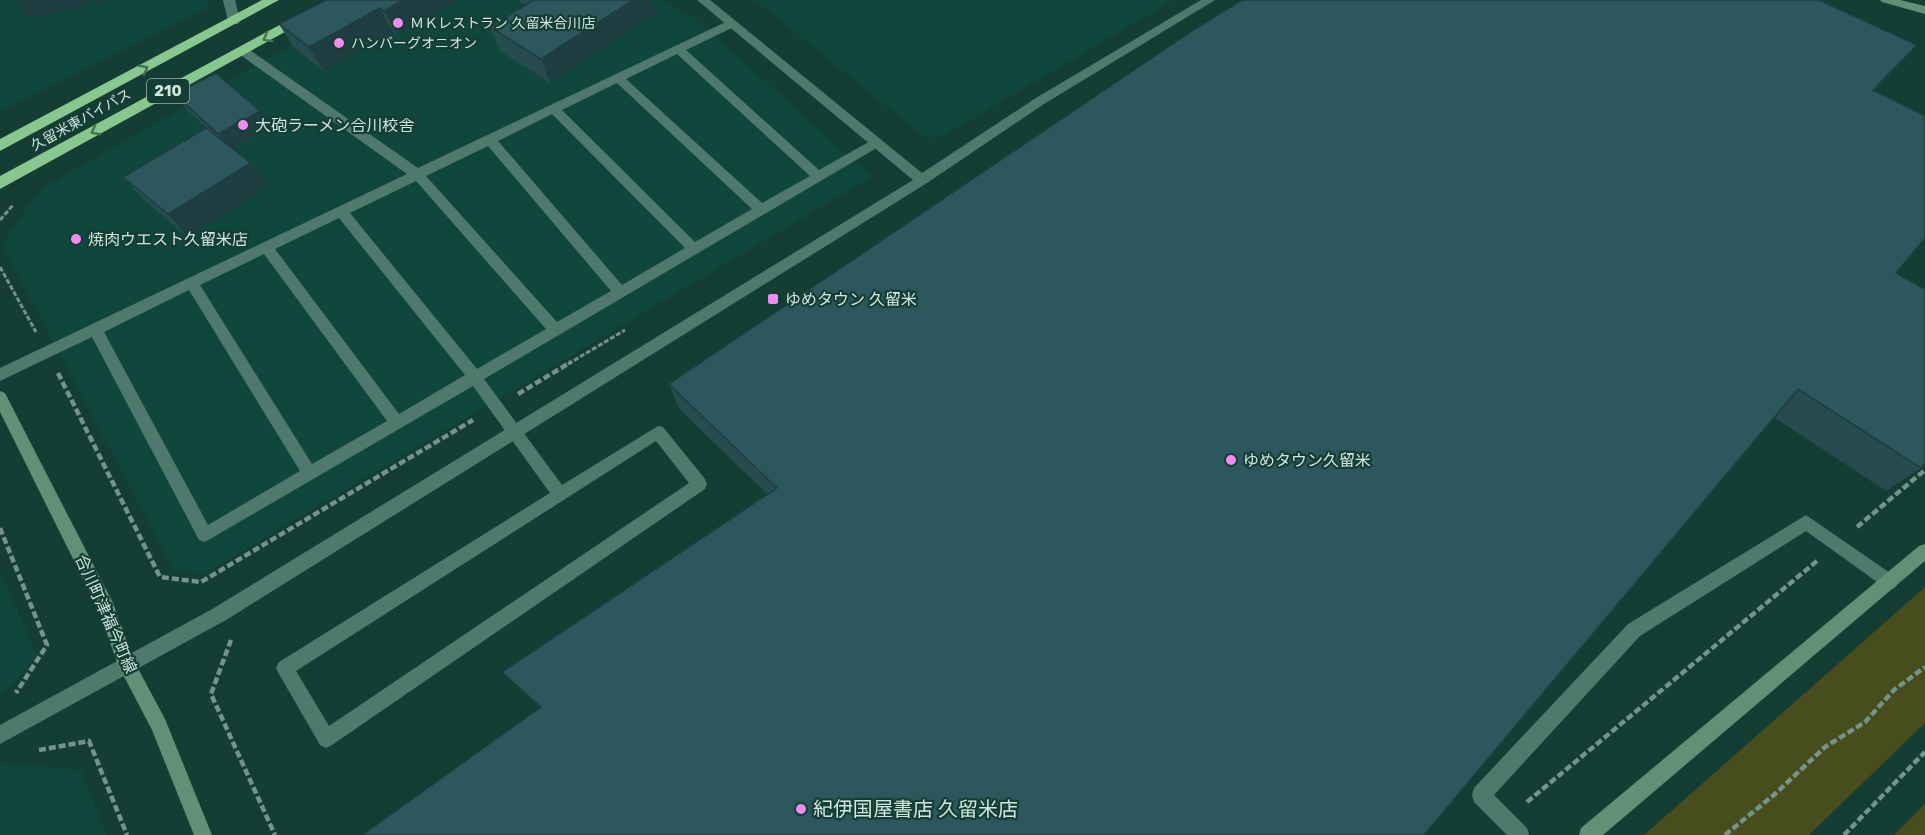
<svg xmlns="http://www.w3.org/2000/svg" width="1925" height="835" font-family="Rubik,'Noto Sans JP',sans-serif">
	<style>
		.built { fill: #10473c }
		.green { fill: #474d1c }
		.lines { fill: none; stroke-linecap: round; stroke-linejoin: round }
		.path-far1 { stroke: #74938b; stroke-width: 3; stroke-dasharray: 5 2; stroke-linecap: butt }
		.path { stroke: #74938b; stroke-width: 4.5; stroke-dasharray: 7 3; stroke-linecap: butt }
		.lane { fill: #50796e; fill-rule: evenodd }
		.street { fill: #50796e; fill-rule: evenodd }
		.secondary { fill: #619077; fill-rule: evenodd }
		.highway { fill: #88c78d; fill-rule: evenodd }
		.wall { fill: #264c50 }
		.shaded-wall { fill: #1f3e41 }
		.building { fill: #2c585d; stroke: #1f3e41; stroke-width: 1.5 }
		.oneway { stroke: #427458 }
		.poi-dot { fill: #f38af2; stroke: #143d34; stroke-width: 2 }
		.labels { text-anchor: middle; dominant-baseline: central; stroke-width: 4.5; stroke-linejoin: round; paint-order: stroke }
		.far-poi-label { font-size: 14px; fill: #d0e6df; stroke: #143d34; text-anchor: start }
		.far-street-label { font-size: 14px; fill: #d0e6df; stroke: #143d34 }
		.shield { fill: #143d34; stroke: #98b3ac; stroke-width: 1.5 }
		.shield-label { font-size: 15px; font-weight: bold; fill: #d0e6df }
		.poi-label { font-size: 16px; fill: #d0e6df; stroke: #143d34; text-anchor: start }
		.street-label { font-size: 16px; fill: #d0e6df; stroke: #143d34 }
		.near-poi-label { font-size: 20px; fill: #d0e6df; stroke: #143d34; text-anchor: start }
	</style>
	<rect width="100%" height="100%" fill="#143d34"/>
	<g class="built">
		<polygon points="0,0 210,0 208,8 0,113"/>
		<polygon points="371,0 663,0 692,16 872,177 202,575 173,569 2,245 40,189"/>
		<polygon points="749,0 1174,0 944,136 925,138 769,11"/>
		<polygon points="0,570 37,655 12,686 0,693"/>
		<polygon points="0,762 81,770 106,835 0,835"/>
	</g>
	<g class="green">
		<polygon points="1925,587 1925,723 1809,835 1644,835"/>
		<polygon points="1925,804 1925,835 1894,835"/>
	</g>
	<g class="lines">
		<g class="path-far1">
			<polyline points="0,220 13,205"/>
			<polyline points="0,267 36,332"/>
			<polyline points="568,364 625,330"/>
		</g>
		<g class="path">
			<polyline points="58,373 160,577 201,582 473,420"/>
			<polyline points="518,394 571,362"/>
			<polyline points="1857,527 1925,470"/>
			<polyline points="0,528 47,645 16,693"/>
			<polyline points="231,640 211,694 275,835"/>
			<polyline points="39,750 89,741 127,835"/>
			<polyline points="1527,802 1817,561"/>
			<polyline points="1725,835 1775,794 1825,747 1865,722 1894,690 1925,667"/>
			<polyline points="1844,835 1925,752"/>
		</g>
		<g class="lane">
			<path d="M732,19L738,23L736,26L686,50L819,170L872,140H880L882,143L880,146L484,379L562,485L658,426L663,427L705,479L707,484L705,489L332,745L326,748L320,745L279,674L276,668L279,662L550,493L473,386L205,542L199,540L92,337L0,381V368L407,174L239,54V48H247L418,168ZM677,54L810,176L762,203L626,79ZM617,83L752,209L695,242L562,110ZM552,114L685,248L622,285L498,141ZM488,146L611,291L557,322L426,176ZM416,181L546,329L477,369L350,213ZM339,218L465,375L399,414L275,249ZM264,254L387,421L312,464L200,285ZM189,290L300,471L208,525L104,332ZM656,441L689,483L329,726L296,671Z"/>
			<polygon points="1806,515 1896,577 1898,582 1896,587 1890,590 1884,587 1806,531 1640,636 1494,795 1527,828 1529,835 1507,835 1474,802 1472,795 1474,788 1628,624"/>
		</g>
		<g class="street">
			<polygon points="223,0 235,0 240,21 238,24 230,24 228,21"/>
			<polygon points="697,0 710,0 922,173 1036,98 1201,0 1215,0 1044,104 927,183 226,620 0,744 0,725 214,608 913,180"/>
		</g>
		<g class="secondary">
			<polygon points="1880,0 1900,0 1925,6 1925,14 1882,2"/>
			<polygon points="0,391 5,393 113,603 134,661 165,719 212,835 194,835 152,730 118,665 99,611 0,412"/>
			<polygon points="1925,544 1925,561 1603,835 1579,835 1581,828 1919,546"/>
		</g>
		<g class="highway">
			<polygon points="262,0 279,0 0,151 0,139"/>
			<polygon points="326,0 343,0 0,189 0,176"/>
		</g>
	</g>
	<g class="wall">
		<polygon points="326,0 457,0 397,35 393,32 324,71 294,48 279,24"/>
		<polygon points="518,0 651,0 655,14 550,83 500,51 490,27 526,5"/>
		<polygon points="1890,74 1875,90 1896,273 1921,468 1886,491 1774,417 540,707 502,672 767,494 679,409 669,384"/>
		<polygon points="175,94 271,128 233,149 251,163 268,186 188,237 144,200 123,177 211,132 188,111"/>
	</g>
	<g class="shaded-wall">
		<polygon points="19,0 111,0 29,18 15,1"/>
		<polygon points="403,0 457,0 397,35 384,11"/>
		<polygon points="633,0 651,0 655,14 550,83 541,59"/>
		<polygon points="380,8 393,32 324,71 309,47"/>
		<polygon points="1917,45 1890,74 1847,118 1873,90"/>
		<polygon points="260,111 271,128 230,150 218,134"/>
		<polygon points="251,163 268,186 188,237 168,214"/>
	</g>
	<g class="building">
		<polygon points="326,0 403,0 384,11 380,8 309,47 279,24"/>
		<polygon points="534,0 633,0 541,59 490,27"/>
		<polygon points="1242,0 1819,0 1917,45 1873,90 1925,116 1925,238 1896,273 1925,289 1925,463 1921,468 1798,389 1424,835 362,835 541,707 502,672 777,488 669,384 1195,29"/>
		<polygon points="216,73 260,111 218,134 175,94"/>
		<polygon points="206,128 251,163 168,214 123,177"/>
	</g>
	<defs><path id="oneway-chevron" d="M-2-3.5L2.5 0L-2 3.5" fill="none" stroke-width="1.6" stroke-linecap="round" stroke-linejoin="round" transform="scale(1.5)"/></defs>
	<g class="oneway">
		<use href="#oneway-chevron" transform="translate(267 38) rotate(151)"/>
		<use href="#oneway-chevron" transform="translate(144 69) rotate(-28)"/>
		<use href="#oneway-chevron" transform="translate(95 131) rotate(152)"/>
	</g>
	<g class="poi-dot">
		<circle cx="398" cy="23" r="6"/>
		<circle cx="339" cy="43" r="6"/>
		<circle cx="243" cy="125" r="6"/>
		<circle cx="76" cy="239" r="6"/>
		<rect x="767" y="293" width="12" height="12" rx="3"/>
		<circle cx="1231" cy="460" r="6"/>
		<circle cx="801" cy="809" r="6"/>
	</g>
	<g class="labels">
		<g class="far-poi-label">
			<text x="410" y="23">ＭＫレストラン 久留米合川店</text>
			<text x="351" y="43">ハンバーグオニオン</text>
		</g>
		<g class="far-street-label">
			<text transform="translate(81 120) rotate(-29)">久留米東バイパス</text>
		</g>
		<rect class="shield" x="147" y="79" width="42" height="24" rx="4.5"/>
		<g class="shield-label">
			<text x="168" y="91">210</text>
		</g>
		<g class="poi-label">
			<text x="255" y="125">大砲ラーメン合川校舎</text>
			<text x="88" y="239">焼肉ウエスト久留米店</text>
			<text x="785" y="299">ゆめタウン 久留米</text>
			<text x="1243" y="460">ゆめタウン久留米</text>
		</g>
		<g class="street-label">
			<text transform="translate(106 614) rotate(66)">合川町津福今町線</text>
		</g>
		<g class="near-poi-label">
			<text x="813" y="809">紀伊国屋書店 久留米店</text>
		</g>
	</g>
</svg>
